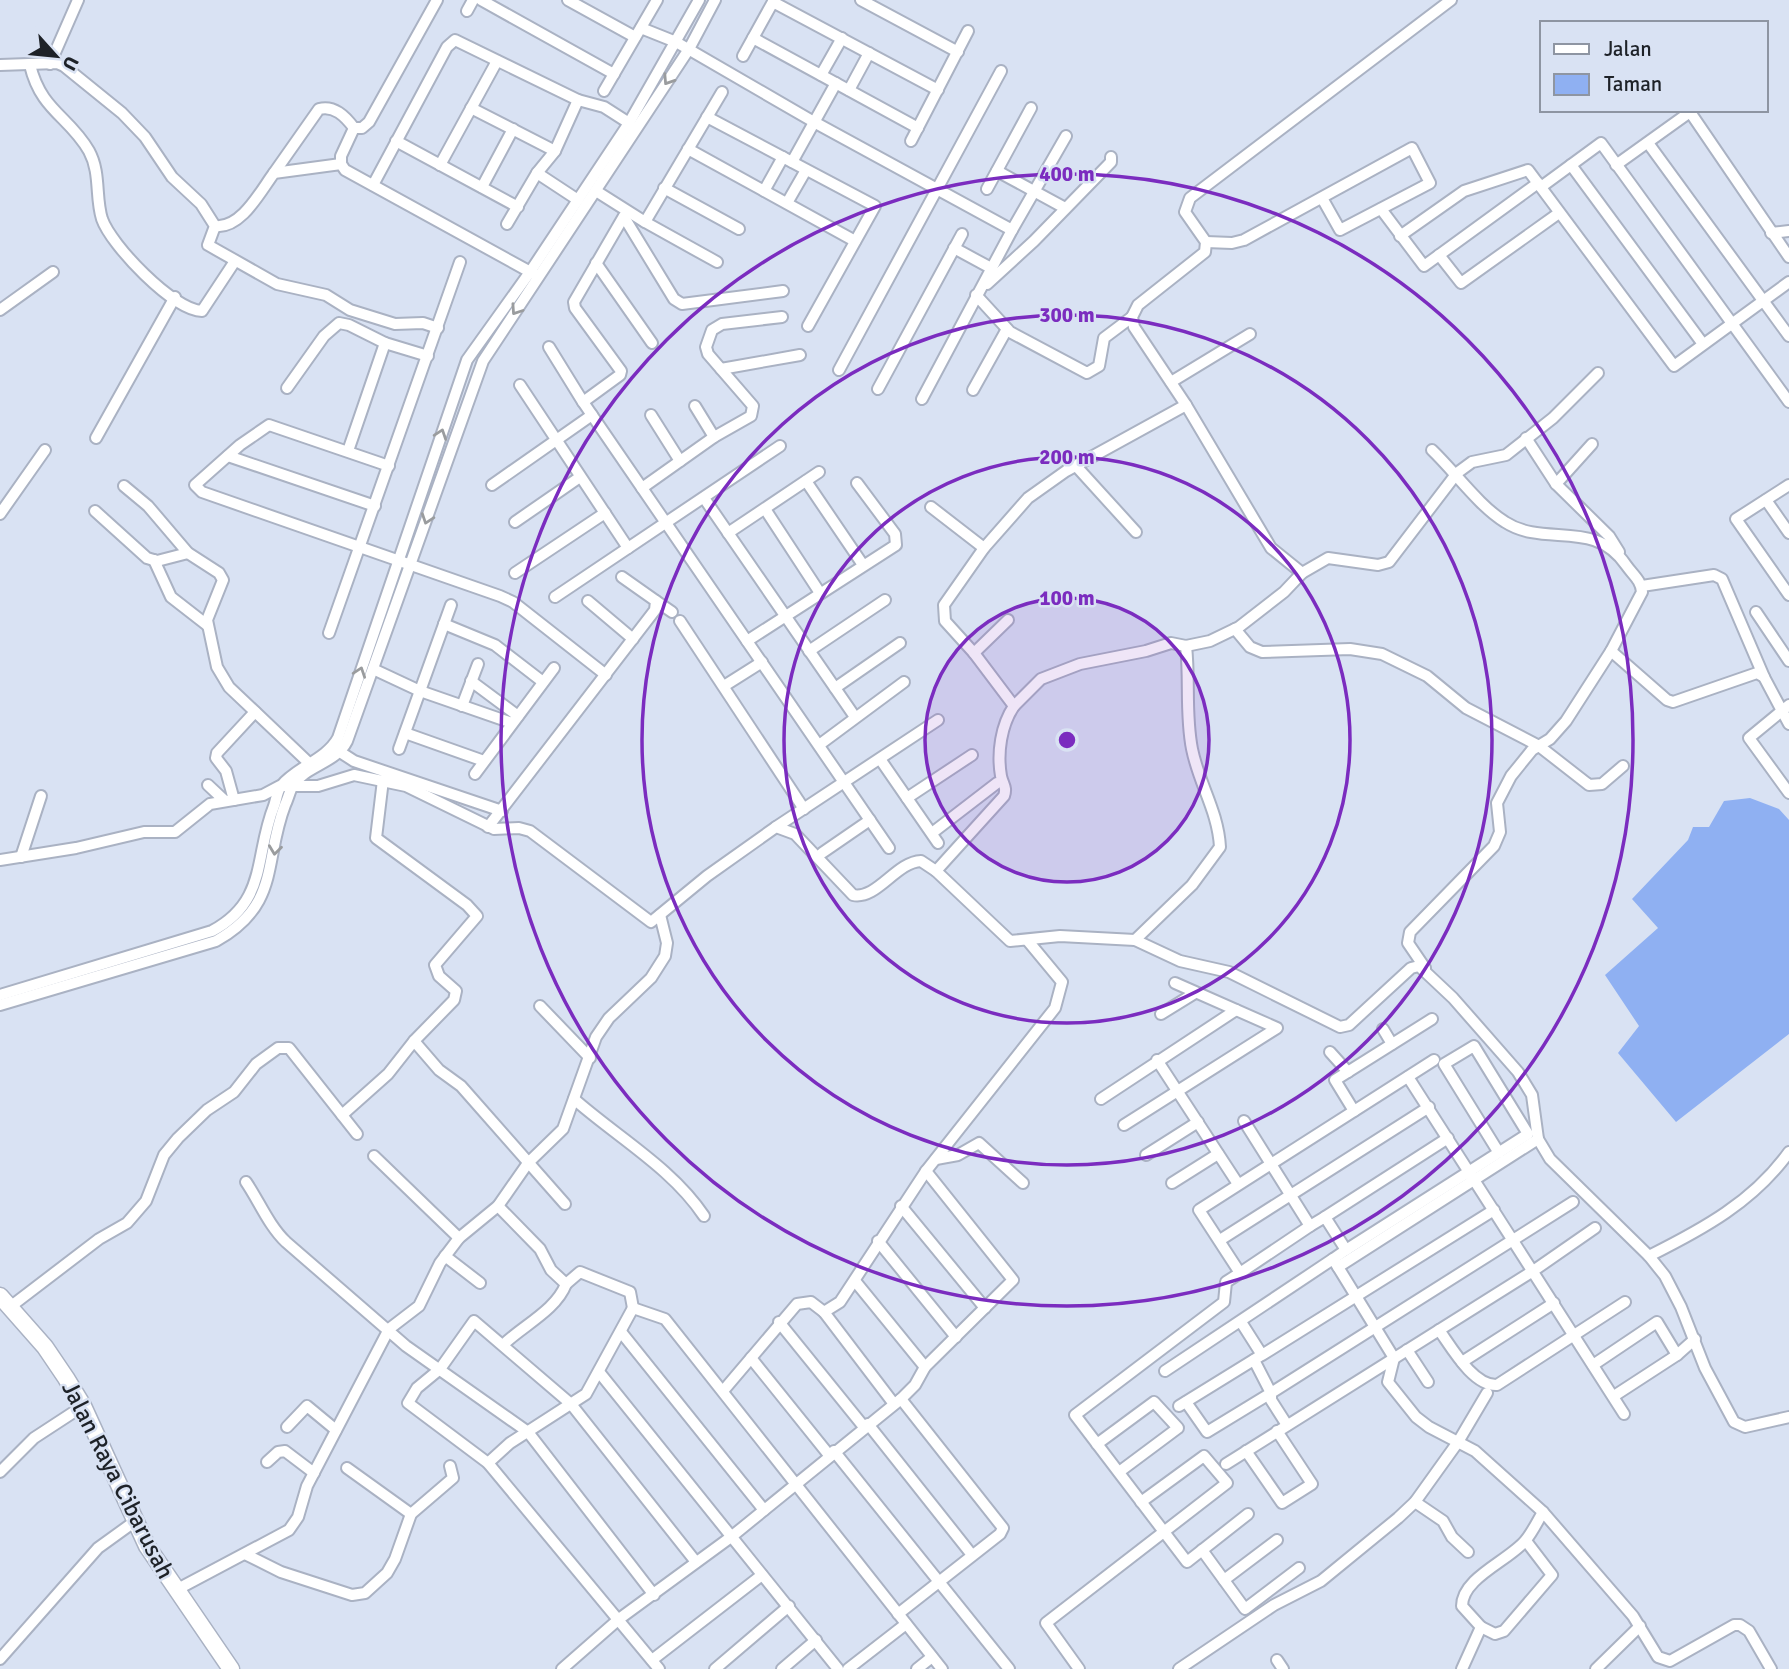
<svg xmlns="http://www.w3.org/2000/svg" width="1789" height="1669" font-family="Signika,sans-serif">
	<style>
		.green { fill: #8fb0f2 }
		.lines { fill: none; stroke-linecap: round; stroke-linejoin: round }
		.minor-casing { stroke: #aab2c3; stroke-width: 14 }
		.primary-casing { stroke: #aab2c3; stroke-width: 19 }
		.minor { stroke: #fff; stroke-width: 10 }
		.primary { stroke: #fff; stroke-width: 16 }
		.oneway { stroke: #9a9c9e }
		.ring { fill: none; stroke: #7b2cbf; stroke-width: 3.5 }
		.labels { text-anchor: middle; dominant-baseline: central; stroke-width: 5; stroke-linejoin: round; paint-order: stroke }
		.street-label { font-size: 24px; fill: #1e2228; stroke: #d9e2f3 }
		.centre { fill: #7b2cbf; stroke: #d9e2f3; stroke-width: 3.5 }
		.ring-label { font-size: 21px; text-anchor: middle; font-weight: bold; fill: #7b2cbf; stroke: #d9e2f3; stroke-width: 5; stroke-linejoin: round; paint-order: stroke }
	</style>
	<rect width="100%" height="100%" fill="#d9e2f3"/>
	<polygon class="green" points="1750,798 1779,809 1789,820 1789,1034 1676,1122 1618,1053 1639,1026 1605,975 1658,928 1632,899 1688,840 1693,827 1709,827 1724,801"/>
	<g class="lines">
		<g class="minor-casing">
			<g id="minor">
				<polyline points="481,0 614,74"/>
				<polyline points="568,0 635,37"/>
				<polyline points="861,0 958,52"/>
				<polyline points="1451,0 1190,198 1185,212 1206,242 1205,252 1138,305 1132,317 1134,327 1186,405 1271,548 1302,573 1328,558 1378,565 1389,562 1457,473 1472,462 1506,455 1553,418 1598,373"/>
				<polyline points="773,2 938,90"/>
				<polyline points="467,11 473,0"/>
				<polyline points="641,28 676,42 814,122 1012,230"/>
				<polyline points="753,38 918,128"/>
				<polyline points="743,56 774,0"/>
				<polyline points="50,64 78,0"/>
				<polyline points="0,65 57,63 64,66 122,113 145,137 172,177 201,204 215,226 208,245 277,284 326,295 350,310 395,324 423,323 438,328"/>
				<path d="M30,65C41,111 69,116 89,151C101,173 95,197 102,219C111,245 173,310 202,311L235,261"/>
				<polyline points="821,75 842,38"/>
				<polyline points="849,90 869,53"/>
				<polyline points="604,91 657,0"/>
				<polyline points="471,108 555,151"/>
				<polyline points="707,117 875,206 808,326"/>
				<polyline points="396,141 518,207"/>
				<polyline points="911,141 968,31"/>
				<polyline points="1648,143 1789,336"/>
				<polyline points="688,149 855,241"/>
				<polyline points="792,162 836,83"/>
				<polyline points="341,164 341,156 354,128 362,128 369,122 437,0"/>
				<polyline points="440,165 497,61"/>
				<polyline points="1571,165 1703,344"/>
				<polyline points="1616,165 1690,112 1789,257"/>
				<polyline points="997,171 1065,208"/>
				<path d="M274,173L319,109C334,105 345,116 354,128"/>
				<polyline points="537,173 578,200"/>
				<polyline points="373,185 447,47 455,40 578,100 604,107 629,123"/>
				<polyline points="482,187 513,129"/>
				<polyline points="1541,187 1601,143 1789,402"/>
				<polyline points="664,188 739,229"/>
				<polyline points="987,189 1031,108"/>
				<polyline points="596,191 645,222 722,92"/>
				<polyline points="764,191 783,157"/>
				<polyline points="787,203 806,170"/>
				<polyline points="1381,209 1424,266 1538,183"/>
				<polyline points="624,217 674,299 682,304 783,291"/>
				<polyline points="645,222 717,262"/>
				<polyline points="507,224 537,173 555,151 578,100"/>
				<path d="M215,226C241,229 260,192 274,173L341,164L345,170L534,274"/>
				<polyline points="1771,233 1789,231"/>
				<polyline points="1400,236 1464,191 1528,170 1674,366 1789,282"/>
				<polyline points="1206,242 1232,243 1244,240 1412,148 1430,183 1340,230 1322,198"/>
				<polyline points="954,248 991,268"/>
				<polyline points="1439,255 1461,283 1559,213"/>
				<polyline points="596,263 652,343"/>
				<polyline points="987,284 1034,241 1111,162 1111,157"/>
				<polyline points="976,295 1010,332 1087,373 1099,366 1104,338 1132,317"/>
				<polyline points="0,310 53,272"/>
				<polyline points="549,347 583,402 889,848"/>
				<polyline points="721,369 800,355"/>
				<polyline points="839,370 1001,71"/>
				<polyline points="1171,382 1250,334"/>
				<polyline points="520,385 628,548"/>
				<polyline points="287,388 324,336 339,323 349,325 385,343"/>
				<polyline points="878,389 962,234"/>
				<polyline points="973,390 1007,329"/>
				<polyline points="922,399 1012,230 1066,136"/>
				<polyline points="583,402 620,375 621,371 575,308 574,302 624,216"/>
				<polyline points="695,406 714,437"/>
				<polyline points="651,415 680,461"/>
				<polyline points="96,438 175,297"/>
				<polyline points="1526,438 1556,484 1609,536 1619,552"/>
				<polyline points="348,451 385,343 428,356"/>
				<polyline points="228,456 375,506"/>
				<polyline points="389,466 269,425 240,445 195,485 202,492 500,596 513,602 606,675"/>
				<polyline points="1076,466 1136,532"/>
				<polyline points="806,481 863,565"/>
				<polyline points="1556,484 1592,444"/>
				<polyline points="492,485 592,415"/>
				<polyline points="1789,485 1736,519 1789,595"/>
				<polyline points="124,486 148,506 188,553 219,573 223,580 207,620 217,667 229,687 309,763"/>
				<polyline points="642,488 714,437 751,416 753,406 708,354 706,347 712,330 722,324 782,317"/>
				<polyline points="704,498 855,717"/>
				<polyline points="1766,500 1789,533"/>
				<polyline points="931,507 984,548"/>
				<polyline points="765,509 820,593"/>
				<polyline points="95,511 147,558 157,561 188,553"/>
				<polyline points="0,514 45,450"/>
				<polyline points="515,522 580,477"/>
				<polyline points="728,533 819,472"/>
				<polyline points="154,560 171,597 207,625"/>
				<polyline points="515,573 605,513"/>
				<polyline points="1642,586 1714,575 1722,579 1764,677"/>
				<polyline points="555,597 780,446"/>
				<polyline points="588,601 633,639"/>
				<polyline points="656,601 672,612"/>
				<polyline points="1756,612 1789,661"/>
				<polyline points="680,621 804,809"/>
				<polyline points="444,624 495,645 543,682"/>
				<polyline points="1235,629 1250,647 1262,652 1350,649 1382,654 1427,676 1466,708 1539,746 1589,785 1602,784 1623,766"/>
				<polyline points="329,633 460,262"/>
				<polyline points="747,641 896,545 895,534 857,483"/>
				<polyline points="809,651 885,600"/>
				<polyline points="1611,651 1667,700 1673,702 1757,673 1764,677 1789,724"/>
				<polyline points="974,653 1008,620"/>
				<polyline points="373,669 420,691 512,723"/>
				<polyline points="471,681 518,716"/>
				<polyline points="724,686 762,662"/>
				<polyline points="835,688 900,643"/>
				<polyline points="1789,705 1749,738 1789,793"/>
				<polyline points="462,706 478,664"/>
				<polyline points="1014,706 1041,679 1080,664 1146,651 1171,643 1186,646 1210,641 1239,627 1284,592 1302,573"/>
				<polyline points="405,733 484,761"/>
				<polyline points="819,745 904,682"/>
				<polyline points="399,749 451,605"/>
				<polyline points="340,752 354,761 502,811"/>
				<polyline points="880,759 938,843"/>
				<polyline points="475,774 554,668"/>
				<polyline points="208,785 225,801"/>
				<polyline points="907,798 972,755"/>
				<polyline points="234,800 226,771 216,758 217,753 255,712"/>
				<polyline points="488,827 655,610 656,601 622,577"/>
				<polyline points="776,827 938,720"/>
				<polyline points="932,833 997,783"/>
				<polyline points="822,853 870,820"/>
				<polyline points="21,857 41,796"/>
				<path d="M0,860L76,848L144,832H175L210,804L263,795L280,786H318L354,775L406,786L494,829L519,828L530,831L651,922L707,876L776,827L795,834L853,895C877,900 896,862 921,861L936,871L1010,941L1060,936L1135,940L1180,961L1229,972L1340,1027L1349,1025L1411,968L1419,966L1453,998L1518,1072L1532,1095L1538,1139L1550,1159L1649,1256L1665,1276L1681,1307L1705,1368L1734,1422L1745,1427L1789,1417"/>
				<path d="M936,871L1004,796C1007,787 1003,785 1001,776C997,753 1001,725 1014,706L974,653L945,621L944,605L984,548L1028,498L1066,471L1186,405"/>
				<path d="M1135,940L1192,885L1220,847C1218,811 1199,784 1192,749C1185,713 1190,681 1186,646"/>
				<path d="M1425,968L1408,943L1410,932L1494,846L1500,832L1497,803L1511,776L1532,750L1550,739L1566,721L1611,651L1642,592C1641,580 1633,575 1626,565C1594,518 1545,548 1505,522C1479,506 1455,472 1432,450"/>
				<path d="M0,995L212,931C268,901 254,856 274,806C276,801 277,791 281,786C296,767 326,760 338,738L467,360L530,272L629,123L699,0"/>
				<path d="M0,1005L216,941C281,904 263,862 285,805C288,799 290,790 293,785C307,765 336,763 347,741L483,361L689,49L715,0"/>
				<polyline points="540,1006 590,1058"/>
				<polyline points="1161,1014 1195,993"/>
				<polyline points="1383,1029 1392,1044"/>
				<polyline points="414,1041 439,1070 461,1086 565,1204"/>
				<polyline points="1330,1052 1348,1072"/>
				<polyline points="1157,1060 1238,1184"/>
				<polyline points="1408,1077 1624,1414"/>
				<path d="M574,1099C617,1137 672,1168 704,1216"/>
				<polyline points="1101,1099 1236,1010"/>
				<polyline points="1354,1111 1335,1080 1432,1019"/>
				<polyline points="342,1115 357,1134"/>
				<polyline points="1244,1121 1310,1226 1325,1217 1346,1250 1333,1259 1338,1267"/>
				<polyline points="1124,1125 1277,1028 1175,983"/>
				<polyline points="1538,1139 1338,1267 1394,1358 1388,1382 1416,1417 1429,1427 1475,1451 1543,1512 1633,1616 1658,1657 1670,1661 1734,1625 1740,1625 1749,1631 1771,1669"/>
				<polyline points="1146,1155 1198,1122"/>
				<polyline points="374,1156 459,1238"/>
				<polyline points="936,1159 958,1155 979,1143 1023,1183"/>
				<path d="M246,1182C259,1201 269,1226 286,1242L406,1346L528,1432L654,1595"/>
				<polyline points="1172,1183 1218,1154"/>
				<path d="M498,1206L540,1249L551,1270L566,1284C556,1310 524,1325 504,1344"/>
				<polyline points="901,1206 985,1308"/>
				<polyline points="1325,1217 1448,1138"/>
				<polyline points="1310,1226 1240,1273 1199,1210 1434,1060"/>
				<polyline points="1220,1240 1429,1107"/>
				<polyline points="878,1241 956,1337"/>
				<polyline points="1346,1250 1528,1134 1474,1046 1444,1064 1499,1153"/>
				<polyline points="445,1256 480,1283"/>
				<path d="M1649,1256C1703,1229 1753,1202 1789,1152"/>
				<polyline points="1240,1273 1226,1282 1224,1302 1075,1415 1187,1562 1248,1514"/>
				<polyline points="855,1281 925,1367"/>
				<polyline points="566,1284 580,1272 630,1292 633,1308"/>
				<polyline points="10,1307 99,1239 127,1223 146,1201 164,1155 178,1138 207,1110 234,1092 256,1064 278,1048 289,1048 342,1115 388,1074 414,1041 454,1000 456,991 439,976 435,965 477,916 467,905 376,838 383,780"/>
				<polyline points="824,1312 894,1404"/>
				<polyline points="779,1322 864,1427"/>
				<polyline points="1241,1322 1262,1355 1494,1210"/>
				<path d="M1439,1330C1452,1348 1473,1386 1497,1385L1625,1302"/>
				<polyline points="621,1332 764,1510"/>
				<polyline points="1407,1350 1428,1382"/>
				<polyline points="751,1358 829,1455"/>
				<polyline points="1462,1362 1554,1303"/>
				<polyline points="1593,1365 1657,1322 1677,1355"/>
				<polyline points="1165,1371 1333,1259"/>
				<polyline points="599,1372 838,1669"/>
				<polyline points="723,1391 797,1304 811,1302 824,1312 840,1302 926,1171 1055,1008 1062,982 1028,941"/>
				<polyline points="1614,1396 1677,1355 1695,1339"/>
				<polyline points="1186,1402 1207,1432 1271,1393 1254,1360"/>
				<polyline points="1179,1406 1260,1356"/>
				<polyline points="868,1424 972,1555"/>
				<polyline points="1287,1425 1271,1400 1271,1393 1573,1202"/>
				<polyline points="287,1427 307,1406 336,1430"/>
				<polyline points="1097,1444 1154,1402 1178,1428 1119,1472"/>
				<polyline points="834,1451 1009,1669"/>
				<polyline points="1246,1451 1282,1503 1312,1484 1277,1431"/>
				<polyline points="267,1462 278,1452 285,1451 314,1473"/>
				<polyline points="488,1463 510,1443 586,1394 633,1308 665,1319 942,1669"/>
				<polyline points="1226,1464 1533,1271 1595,1228"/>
				<polyline points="347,1468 411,1514"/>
				<polyline points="0,1472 34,1438 83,1406"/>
				<polyline points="1415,1502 1443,1521 1452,1537 1468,1552"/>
				<polyline points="1202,1550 1245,1609 1299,1568"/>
				<polyline points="247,1555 281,1572 352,1595 365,1593 387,1573 395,1559 411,1514 453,1478 450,1466"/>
				<polyline points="1224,1580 1277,1540"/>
				<polyline points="176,1590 289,1530 298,1517 307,1486 389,1329 419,1306 440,1263 459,1238 498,1206 528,1163 563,1129 596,1037 609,1018 651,978 665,956 667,943 660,915"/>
				<polyline points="898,1614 1000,1534 1003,1528 901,1399"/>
				<polyline points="1481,1627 1495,1634 1504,1631 1552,1575 1526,1541"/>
				<polyline points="0,1659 98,1548 134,1522"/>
				<polyline points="652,1660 762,1575"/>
				<polyline points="1277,1660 1283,1669"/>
				<polyline points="562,1669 619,1619 731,1537 901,1399 915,1385 925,1367 1013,1280 926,1171"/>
				<polyline points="659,1669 488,1463 408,1403 417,1388 440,1369 474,1321 571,1404 696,1562"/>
				<polyline points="715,1669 789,1606"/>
				<polyline points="782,1669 816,1640"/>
				<polyline points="848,1669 906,1624"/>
				<polyline points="917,1669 932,1657"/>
				<polyline points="1079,1669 1046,1623 1227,1483 1204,1456 1141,1502"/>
				<polyline points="1179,1669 1274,1605 1321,1581 1398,1518 1415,1502 1458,1442 1487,1393"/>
				<path d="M1462,1669L1481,1627L1462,1606C1462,1578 1508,1561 1525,1541C1532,1533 1537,1522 1543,1512"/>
				<polyline points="1596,1669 1640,1626"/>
			</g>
		</g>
		<g class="primary-casing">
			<polyline id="primary" points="0,1296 45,1347 66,1378 83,1406 147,1546 231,1669"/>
		</g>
		<use href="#minor" class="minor"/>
		<use href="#primary" class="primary"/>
	</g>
	<defs><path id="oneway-chevron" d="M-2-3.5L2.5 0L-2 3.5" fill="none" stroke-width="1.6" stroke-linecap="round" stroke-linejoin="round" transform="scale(1.75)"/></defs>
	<g class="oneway">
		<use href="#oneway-chevron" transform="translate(668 80) rotate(123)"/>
		<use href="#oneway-chevron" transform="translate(516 310) rotate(124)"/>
		<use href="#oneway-chevron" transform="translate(441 434) rotate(-71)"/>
		<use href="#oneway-chevron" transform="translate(427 519) rotate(109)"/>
		<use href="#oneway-chevron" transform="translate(360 672) rotate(-71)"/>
		<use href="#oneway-chevron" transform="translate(275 850) rotate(97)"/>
	</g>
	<circle cx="1067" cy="740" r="142" fill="#7b2cbf" fill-opacity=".12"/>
	<g class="ring">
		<circle cx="1067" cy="740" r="142"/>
		<circle cx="1067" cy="740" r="283"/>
		<circle cx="1067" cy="740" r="425"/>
		<circle cx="1067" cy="740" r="566"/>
	</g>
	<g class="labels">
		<g class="street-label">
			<text transform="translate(118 1480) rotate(63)">Jalan Raya Cibarusah</text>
		</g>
	</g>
	<circle cx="1067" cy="740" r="10" class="centre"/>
	<g class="ring-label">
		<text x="1067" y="181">400 m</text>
		<text x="1067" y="322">300 m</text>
		<text x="1067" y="464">200 m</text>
		<text x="1067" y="605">100 m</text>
	</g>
	<rect x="1540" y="21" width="228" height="91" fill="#d9e2f3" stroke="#8e95a2" stroke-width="2"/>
	<rect x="1554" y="44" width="35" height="10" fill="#ffffff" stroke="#8e95a2" stroke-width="2"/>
	<text x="1604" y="56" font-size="21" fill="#1e2228">Jalan</text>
	<rect x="1554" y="74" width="35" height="21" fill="#8fb0f2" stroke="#8e95a2" stroke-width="2"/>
	<text x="1604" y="91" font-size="21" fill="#1e2228">Taman</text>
	<g transform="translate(56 56) rotate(117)" stroke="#d9e2f3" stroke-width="5" paint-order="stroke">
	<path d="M0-5L12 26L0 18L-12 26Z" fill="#1e2228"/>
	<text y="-10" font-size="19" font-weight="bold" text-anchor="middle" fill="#1e2228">U</text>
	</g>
</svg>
